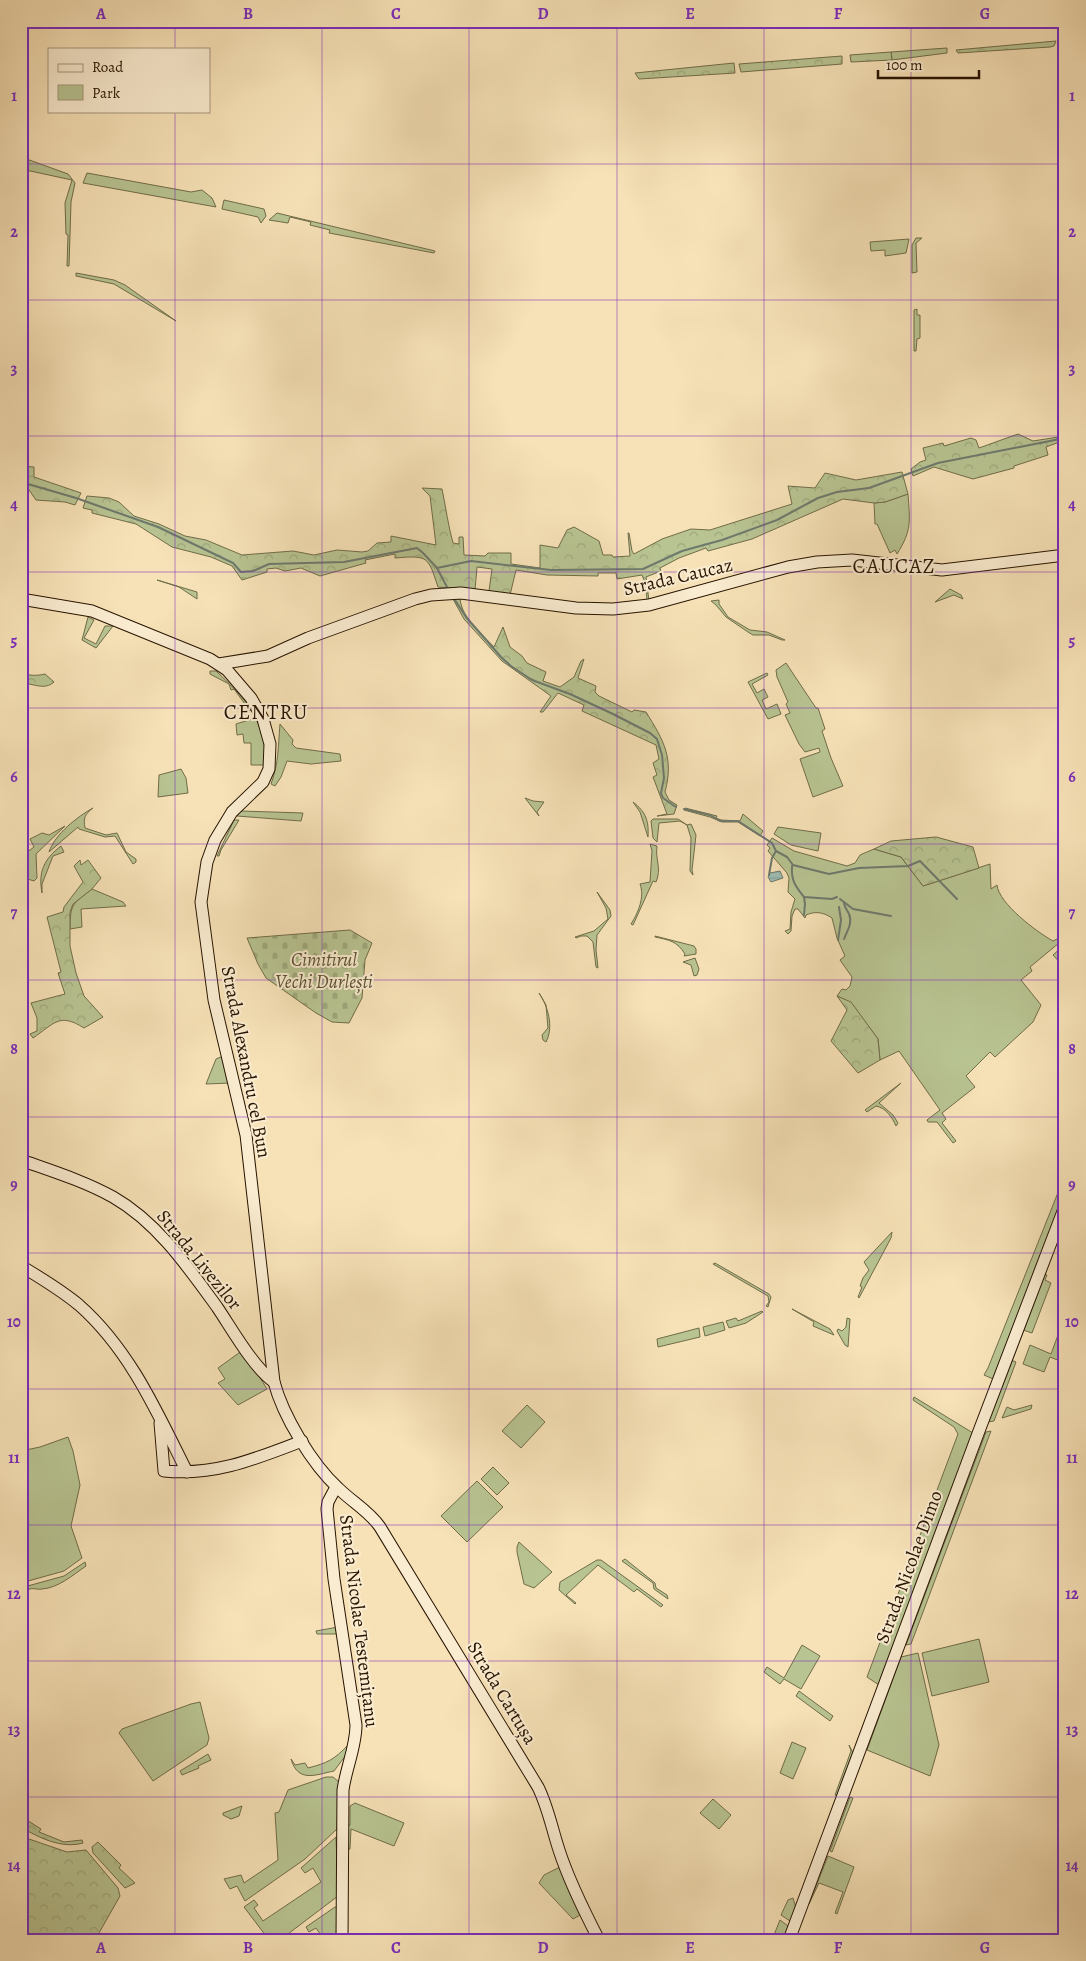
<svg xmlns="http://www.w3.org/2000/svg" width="1086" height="1961" font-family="Alegreya,serif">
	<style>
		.green { fill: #b8c492; stroke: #706c49 }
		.forest { fill: url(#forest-crowns); stroke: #706c49 }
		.cemetery { fill: url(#cemetery-stones); stroke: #706c49 }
		.water { fill: url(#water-rules); stroke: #6e796d }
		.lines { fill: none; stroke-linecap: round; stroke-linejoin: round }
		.stream { stroke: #6e796d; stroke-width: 2 }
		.secondary-casing { stroke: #271300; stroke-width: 13 }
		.secondary { stroke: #faecd0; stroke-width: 11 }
		.grid { fill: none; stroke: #7b2cbf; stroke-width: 1; stroke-opacity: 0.55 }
		.labels { text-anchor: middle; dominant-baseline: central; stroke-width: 4; stroke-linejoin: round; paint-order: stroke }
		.street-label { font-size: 19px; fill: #271300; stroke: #faecd0 }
		.park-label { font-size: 19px; font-style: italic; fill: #5a5133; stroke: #faecd0 }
		.quarter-label { font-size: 21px; letter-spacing: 1px; fill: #271300; stroke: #faecd0 }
		.neatline { fill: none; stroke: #7b2cbf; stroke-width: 2 }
		.grid-label { font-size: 16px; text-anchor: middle; font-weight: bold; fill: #7b2cbf }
	</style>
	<defs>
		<pattern id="forest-crowns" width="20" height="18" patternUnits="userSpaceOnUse" patternTransform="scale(1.25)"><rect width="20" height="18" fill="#b8c492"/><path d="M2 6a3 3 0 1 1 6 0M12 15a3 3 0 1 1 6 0" fill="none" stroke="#9ea87c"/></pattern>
		<pattern id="cemetery-stones" width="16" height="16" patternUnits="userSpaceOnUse" patternTransform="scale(1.25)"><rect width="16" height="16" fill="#b8c492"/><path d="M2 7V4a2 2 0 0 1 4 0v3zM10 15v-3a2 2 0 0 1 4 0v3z" fill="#9ea87c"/></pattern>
		<pattern id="water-rules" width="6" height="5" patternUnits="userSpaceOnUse" patternTransform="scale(1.25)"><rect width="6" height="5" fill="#9ebdb5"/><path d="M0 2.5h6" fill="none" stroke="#88a29a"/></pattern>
	</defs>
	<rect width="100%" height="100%" fill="#f7e2b7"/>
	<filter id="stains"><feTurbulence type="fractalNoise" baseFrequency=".004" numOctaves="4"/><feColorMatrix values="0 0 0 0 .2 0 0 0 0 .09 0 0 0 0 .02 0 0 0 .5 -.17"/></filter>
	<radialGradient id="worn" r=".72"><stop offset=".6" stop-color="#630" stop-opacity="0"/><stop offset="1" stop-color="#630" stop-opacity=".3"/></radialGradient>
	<g class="green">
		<polygon points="947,48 947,53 892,60 891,52"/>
		<polygon points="21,157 68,174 75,183 71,202 69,266 67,266 68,235 66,234 65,203 72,180 21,169"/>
		<polygon points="87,173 191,192 202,190 212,198 216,207 83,183"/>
		<polygon points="224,200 264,209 266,216 261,223 258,217 222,209"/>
		<polygon points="277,213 435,251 434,253 329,233 330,230 310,225 311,222 290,217 288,223 269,220"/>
		<polygon points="916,238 922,238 916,243 917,272 912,273 912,245"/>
		<polygon points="909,239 906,253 885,256 885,250 871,251 870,242"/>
		<polygon points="76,273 114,280 125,285 176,321 114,284 76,276"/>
		<polygon points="917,309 917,315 920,315 920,338 917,339 916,351 914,351 914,310"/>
		<path d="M908,494C910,522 912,530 897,554L895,550L890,553L877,524H875L874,503L885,502Z"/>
		<polygon points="157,580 197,592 197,599 179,587"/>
		<polygon points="950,589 961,595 963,599 954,595 935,602"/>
		<polygon points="719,600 719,604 728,617 750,630 767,632 785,640 782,640 769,635 753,635 748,632 726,617 716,605 711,601"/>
		<polygon points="88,617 94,620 84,638 96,644 105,626 113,626 96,648 82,640"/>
		<polygon points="786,663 816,708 818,708 825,729 822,731 831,758 843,786 813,797 800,759 820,752 819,748 805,752 799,744 785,715 790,713 786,704 788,702 777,677 776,670"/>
		<path d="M210,671H216C229,683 241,695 251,709L250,711L234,689L231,690L229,684L210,674Z"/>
		<polygon points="767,673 768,675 752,684 757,693 764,689 768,697 762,700 766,709 777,704 781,714 768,719 748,682"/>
		<path d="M252,719H256C264,737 266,745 264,765H251V743H244L243,734L237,735L236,724Z"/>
		<path d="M280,724L293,740L292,744L296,748L340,754L341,761L311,764L287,761L281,777L275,786L271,784C279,762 278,747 280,724Z"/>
		<polygon points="181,769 186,778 188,793 158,797 159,775"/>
		<polygon points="525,798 533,801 544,802 537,812 539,816"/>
		<path d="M633,802C646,812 649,821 648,837L640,812Z"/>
		<path d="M93,808C85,814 83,818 85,828L106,835L117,833L126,852L136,859V862L133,864L115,836L105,837L79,829L78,827L49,852C55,834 77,817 93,808Z"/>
		<polygon points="685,808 717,816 716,818 721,820 740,821 743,814 763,831 760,836 738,822 722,822 710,817 684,810"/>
		<polygon points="240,811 303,813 301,821 237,816"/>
		<polygon points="653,819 678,819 687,825 691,824 696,835 692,870 693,875 690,871 691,838 687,825 680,821 659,823 657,842 653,838 651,821"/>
		<polygon points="234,820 239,820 221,850 219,856 217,856"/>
		<polygon points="65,826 36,854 37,878 34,881 21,877 21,857 34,847 30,839 42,833 49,835"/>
		<polygon points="778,827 821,833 818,851 791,845 774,834"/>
		<path d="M772,838L794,851L847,866L855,863L860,855L874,849L901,857L923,886L990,864L991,889L997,885C999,904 1037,932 1053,941L1065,935V938L1030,967L1032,971L1021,980L1041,1005L1033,1022L995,1057L990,1052L966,1076L975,1087L942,1113L946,1119L942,1123L956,1141L953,1143L937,1122H928L927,1120L940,1110L899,1051L880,1060L878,1039L851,1003L837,996L842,989L846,990L850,986L852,977L840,960L845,956L837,938L832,918C823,912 815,911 806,915L805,918L798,909H795L792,916L791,931L788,934L785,931L790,929L791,912L795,899L788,892L789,878L787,873L768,851L770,848L767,845Z"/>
		<path d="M650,844L657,846C655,860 662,868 656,882L653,881L633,925L631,924C638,913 645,897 640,884L650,882L652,851Z"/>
		<path d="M61,846L64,852L53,856L42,884V893C38,872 44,859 61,846Z"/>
		<path d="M92,889L123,902L126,906L81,909L82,927L70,929C70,903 73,904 92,889Z"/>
		<polygon points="597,892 610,910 611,916 597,935 596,950 598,968 596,967 593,942 587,936 581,936 576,938 575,937 594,931 608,919 606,908"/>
		<path d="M655,936L694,946L696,949V954L684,956L685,954C677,941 669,940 655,937Z"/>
		<polygon points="1063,946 1065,968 1053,955"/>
		<polygon points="695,958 699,969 697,975 694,976 691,965 683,962"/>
		<path d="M539,993C548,1006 554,1027 546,1042L543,1040L542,1035L548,1028L546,1005Z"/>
		<polygon points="223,1056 230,1083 206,1084 216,1059"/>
		<path d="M901,1083L879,1103L893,1115L898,1123L896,1126C892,1117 886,1108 876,1106L867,1112L865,1110Z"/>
		<polygon points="1065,1175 1065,1195 993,1379 984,1375 988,1368"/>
		<polygon points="892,1232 891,1238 859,1298 858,1297 862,1287 860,1286 863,1278 869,1270 864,1262"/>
		<polygon points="715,1263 769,1294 771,1297 768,1307 766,1306 769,1302 768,1296 713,1264"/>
		<polygon points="1044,1274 1047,1275 1045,1280 1051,1283 1032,1333 1023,1330"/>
		<polygon points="792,1309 830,1329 834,1335 813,1326 814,1322"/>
		<polygon points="762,1311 763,1312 746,1323 729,1328 726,1321 736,1318 738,1321"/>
		<polygon points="1065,1316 1065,1363 1050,1357 1044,1372 1023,1364 1030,1345 1051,1354"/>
		<polygon points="847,1318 850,1319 848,1347 845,1345 837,1331 838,1329 842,1331 846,1327"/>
		<polygon points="723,1322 725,1330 705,1336 703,1327"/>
		<polygon points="699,1328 700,1337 658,1347 657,1339"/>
		<polygon points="243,1350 267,1389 238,1405 218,1383 225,1379 218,1368"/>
		<polygon points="1011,1360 1016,1362 994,1421 988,1422"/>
		<polygon points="914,1397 973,1433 879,1685 867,1677 958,1434 954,1427 913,1400"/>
		<polygon points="527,1405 545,1422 521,1448 502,1431"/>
		<polygon points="1032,1405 1031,1409 1002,1418 1007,1407 1014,1410"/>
		<polygon points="991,1431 911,1644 906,1645 986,1432"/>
		<polygon points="68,1437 73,1451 80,1485 71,1526 82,1558 64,1571 21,1583 21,1451 40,1447"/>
		<polygon points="493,1467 509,1483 497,1495 481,1479"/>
		<polygon points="477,1481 503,1507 467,1542 441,1516"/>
		<polygon points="519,1542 552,1572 534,1588 524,1584 517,1552 517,1547"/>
		<polygon points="625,1559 655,1583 656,1588 667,1595 668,1599 654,1589 653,1583 622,1561"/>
		<polygon points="597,1560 601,1560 663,1605 661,1607 637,1589 634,1592 598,1565 566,1595 576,1603 575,1604 559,1590 560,1582"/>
		<path d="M85,1562L86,1566C73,1575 58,1588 42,1589C35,1590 35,1587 26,1590L24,1587L64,1576Z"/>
		<polygon points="338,1627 339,1634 317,1634 316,1631"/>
		<polygon points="979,1639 989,1682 932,1696 922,1653"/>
		<polygon points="802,1645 820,1656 801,1689 784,1679 780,1684 764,1672 767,1667 784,1678"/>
		<polygon points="918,1653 939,1745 930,1776 867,1750 901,1657"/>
		<polygon points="799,1691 833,1716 830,1721 796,1696"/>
		<polygon points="200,1702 209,1738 207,1745 153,1781 119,1733 122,1729 191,1704"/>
		<polygon points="792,1742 806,1748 793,1779 780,1773"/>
		<path d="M348,1745L349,1751L334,1771C315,1775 298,1783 291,1759L295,1765L305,1763L308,1768C327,1763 334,1760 348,1745Z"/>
		<polygon points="849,1745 853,1753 837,1796 835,1795 851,1751"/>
		<polygon points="208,1754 211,1760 198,1766 199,1768 182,1775 180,1771"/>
		<polygon points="326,1777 333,1777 339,1782 337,1829 305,1859 245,1901 237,1886 230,1889 224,1879 241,1875 244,1883 278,1860 275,1813 279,1812 288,1790"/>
		<polygon points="850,1797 853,1798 832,1852 830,1851"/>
		<polygon points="713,1799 731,1815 719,1829 700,1813"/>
		<polygon points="355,1803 404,1823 394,1846 351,1829 350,1849 346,1849 346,1826 350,1825 350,1806"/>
		<polygon points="242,1806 239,1816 231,1819 223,1815 223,1813"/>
		<polygon points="336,1837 338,1896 280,1940 269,1940 244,1907 254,1900 258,1905 254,1908 263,1921 321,1882 313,1868 305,1873 301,1868"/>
		<polygon points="828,1856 854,1867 837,1914 835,1913 843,1892 819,1883 809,1904"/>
		<polygon points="560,1867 580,1915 573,1919 539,1883 544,1875"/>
		<polygon points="793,1898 796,1908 790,1921 781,1915 788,1900"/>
		<polygon points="335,1907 338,1908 338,1940 322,1940 323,1938 316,1928 309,1932 306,1927"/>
		<polygon points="780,1920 788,1926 783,1940 772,1940"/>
	</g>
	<g class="forest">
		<polygon points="1056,41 1054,46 1050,47 958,53 956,50"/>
		<polygon points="891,52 892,60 851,62 850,55"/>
		<polygon points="842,56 842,64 741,72 739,64"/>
		<polygon points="734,63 735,73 639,79 635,73"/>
		<polygon points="1018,434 1033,441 1065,436 1065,440 1046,447 1048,455 1014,466 1014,468 973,479 934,467 913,476 911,469 920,462 926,460 923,448 943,443 944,446 971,438 976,440 979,448"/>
		<polygon points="21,466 34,467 34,477 81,493 75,505 65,502 36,500 27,487 21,487"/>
		<path d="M902,472L908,494L885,502L874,503L843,499L752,539L708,551L706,548L679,558L660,568L661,571L646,577L649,601H647L646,585L642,575L617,579L616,573H598V576L547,575L516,570L510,595L489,591L492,569L477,567L475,590L438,587C428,557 429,555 395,558V554L365,560L366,563L320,576L301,568L285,571L276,568L267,569V572L242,580L232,566L211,557L172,547L136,524L92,513V510L83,508L87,496L109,498L119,502L134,516L159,524L185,536L206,540L242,555L293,551L314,555L337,550L362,552L368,551L377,543L391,542V536L436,545L430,496L422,488L442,489C446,508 448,525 453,543L459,544V537H463L464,555L485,556L488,553H511V564L540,568V545L558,548L567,530L574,527L599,541L603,555H612L613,557L630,556L628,533H629L632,551L634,554L662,539L691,529L710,530L792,504L788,486L815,488L825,473L856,480Z"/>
		<path d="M453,599H460C462,618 482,634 494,647L503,627L510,647L522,656L527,663L546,672L543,681L560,687L574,677L581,661L584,659L578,678L596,686L595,692L599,696L632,712L634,710L646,712C664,741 674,758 665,792L669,800L677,805L674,814L657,816L667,814L653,777L657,775L653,763L659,759L656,745L582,711L584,705L558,693L543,712H540L551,696L502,661L464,619Z"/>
		<path d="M21,672C29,676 36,676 45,674L54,682C44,691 33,683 21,683Z"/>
		<polygon points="936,837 973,847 979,868 923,886 901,857 874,849 891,841"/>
		<path d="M80,860L81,865L88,860L101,878L92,889L73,904L70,912V946L76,973L84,996L103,1017L84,1028C59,1012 54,1024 33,1038L30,1034L37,1031V1018L31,1003L65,994L58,973L61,972L47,917L63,912L64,907L83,882L74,866Z"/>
		<polygon points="837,996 851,1002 878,1039 880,1060 858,1073 831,1041 847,1010"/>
		<path d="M21,1815L22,1817L41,1829L39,1832L64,1842L82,1840L83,1843C62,1849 39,1838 21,1827Z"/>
		<polygon points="21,1835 29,1839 67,1852 86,1850 118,1888 120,1896 95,1940 21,1940"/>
		<polygon points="98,1842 121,1865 119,1868 135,1883 125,1888 93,1853 92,1847"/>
	</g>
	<polygon class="cemetery" points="350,930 372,943 365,960 362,998 349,1023 332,1022 316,1013 266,978 258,964 247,938"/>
	<polygon class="water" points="780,871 783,878 771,882 768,877 770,873"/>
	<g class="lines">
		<g class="stream">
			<polyline points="21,482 76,498 158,527 233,563 241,572 253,571 269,564 344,562 417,548 423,553 437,568 471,561 551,570 643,569 682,551 722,540 777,520 818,498 837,492 869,488 938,463 1065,438"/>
			<polyline points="437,568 448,589"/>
			<polyline points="453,597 466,617 501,657 511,666 532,680 570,694 613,714 650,733 657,739 662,755 664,778 661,793 663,798 676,807"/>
			<polyline points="684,809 710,815 720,821 738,821 772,843 776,851 787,857 793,865 829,874 859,868 908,866 920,861 957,899"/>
			<path d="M792,866C791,880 795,886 804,897L832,899L837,897"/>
			<polyline points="769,875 772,858 776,851"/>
			<polyline points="804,897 805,904 804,915"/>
			<polyline points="840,899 853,909 891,916"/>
			<path d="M844,903C845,909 847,909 849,914C853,923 847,931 844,939"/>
			<polyline points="838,940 841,920 839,907"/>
		</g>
		<g class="secondary-casing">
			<g id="secondary">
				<path d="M21,599L92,611L210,659L227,670L251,698L263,719L270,744L269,769L263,782L232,812L215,840L207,862L201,902L214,1000L246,1135L274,1382C283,1416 312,1464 338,1488C352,1502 369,1511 380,1527L538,1787C548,1807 552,1829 559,1850C569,1881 584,1911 599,1940"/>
				<polyline points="219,664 268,656 308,638 415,599 431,595 461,593 576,608 613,609 649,605 788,567 817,562 852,560 942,570 1065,555"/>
				<path d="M21,1160C52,1171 84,1181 113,1197C157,1222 188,1267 217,1307C232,1329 253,1367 274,1382"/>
				<path d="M21,1266C41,1278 61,1290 79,1305C130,1350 157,1412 187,1472"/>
				<path d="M160,1423L164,1471C215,1476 255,1459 302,1441"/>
				<path d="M336,1487L328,1502L327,1509L334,1579L356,1725C356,1747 346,1768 343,1790L342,1940"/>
				<polyline points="789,1940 979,1431 1065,1206"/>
			</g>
		</g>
		<use href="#secondary" class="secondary"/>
	</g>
	<path class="grid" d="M175,21V49M322,21V1940M469,21V1940M617,21V1940M764,21V1940M911,21V1940M175,111V1940M21,164H1065M21,300H1065M21,436H1065M21,572H1065M21,708H1065M21,844H1065M21,980H1065M21,1117H1065M21,1253H1065M21,1389H1065M21,1525H1065M21,1661H1065M21,1797H1065"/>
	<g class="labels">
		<g class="street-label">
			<text transform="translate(678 577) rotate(-13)">Strada Caucaz</text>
			<text transform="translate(246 1062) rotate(79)">Strada Alexandru cel Bun</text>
			<text transform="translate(199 1260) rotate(51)">Strada Livezilor</text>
			<text transform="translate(909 1567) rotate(-70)">Strada Nicolae Dimo</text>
			<text transform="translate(359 1621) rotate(83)">Strada Nicolae Testemițanu</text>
			<text transform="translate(502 1693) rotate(59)">Strada Cartușa</text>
		</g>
		<g class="park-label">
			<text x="324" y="960">Cimitirul<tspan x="324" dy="22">Vechi Durlești</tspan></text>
		</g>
		<g class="quarter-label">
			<text x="894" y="566">CAUCAZ</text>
			<text x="266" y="712">CENTRU</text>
		</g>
	</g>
	<rect width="1086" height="1961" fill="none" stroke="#f7e2b7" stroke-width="55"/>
	<rect x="48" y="48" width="162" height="65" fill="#faecd0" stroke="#a6957d"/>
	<rect x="58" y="64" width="25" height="8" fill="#faecd0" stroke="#a6957d"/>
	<text x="92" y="72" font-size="15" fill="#271300">Road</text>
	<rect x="58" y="85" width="25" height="15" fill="#b8c492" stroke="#a6957d"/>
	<text x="92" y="98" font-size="15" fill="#271300">Park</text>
	<path d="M878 70v8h101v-8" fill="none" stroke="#271300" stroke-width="2.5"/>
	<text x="886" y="70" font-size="15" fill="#271300" stroke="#faecd0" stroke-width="4" paint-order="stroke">100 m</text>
	<rect x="28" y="28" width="1030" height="1906" class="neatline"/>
	<g class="grid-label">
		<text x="101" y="19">A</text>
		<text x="248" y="19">B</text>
		<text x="396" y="19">C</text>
		<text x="543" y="19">D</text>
		<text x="690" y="19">E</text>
		<text x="838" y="19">F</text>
		<text x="985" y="19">G</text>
		<text x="14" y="101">1</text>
		<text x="1072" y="101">1</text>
		<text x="14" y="237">2</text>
		<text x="1072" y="237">2</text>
		<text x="14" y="374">3</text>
		<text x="1072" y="374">3</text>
		<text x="14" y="510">4</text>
		<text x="1072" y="510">4</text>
		<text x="14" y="646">5</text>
		<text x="1072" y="646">5</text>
		<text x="14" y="782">6</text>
		<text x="1072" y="782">6</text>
		<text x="14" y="918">7</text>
		<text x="1072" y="918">7</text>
		<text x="14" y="1054">8</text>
		<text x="1072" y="1054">8</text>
		<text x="14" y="1190">9</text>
		<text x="1072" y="1190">9</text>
		<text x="14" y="1327">10</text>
		<text x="1072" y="1327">10</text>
		<text x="14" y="1463">11</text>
		<text x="1072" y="1463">11</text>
		<text x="14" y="1599">12</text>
		<text x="1072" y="1599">12</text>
		<text x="14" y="1735">13</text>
		<text x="1072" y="1735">13</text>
		<text x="14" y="1871">14</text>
		<text x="1072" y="1871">14</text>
		<text x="101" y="1953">A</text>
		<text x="248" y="1953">B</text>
		<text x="396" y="1953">C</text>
		<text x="543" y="1953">D</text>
		<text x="690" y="1953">E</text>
		<text x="838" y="1953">F</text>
		<text x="985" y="1953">G</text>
	</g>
	<rect width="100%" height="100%" filter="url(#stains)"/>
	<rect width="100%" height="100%" fill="url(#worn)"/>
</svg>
